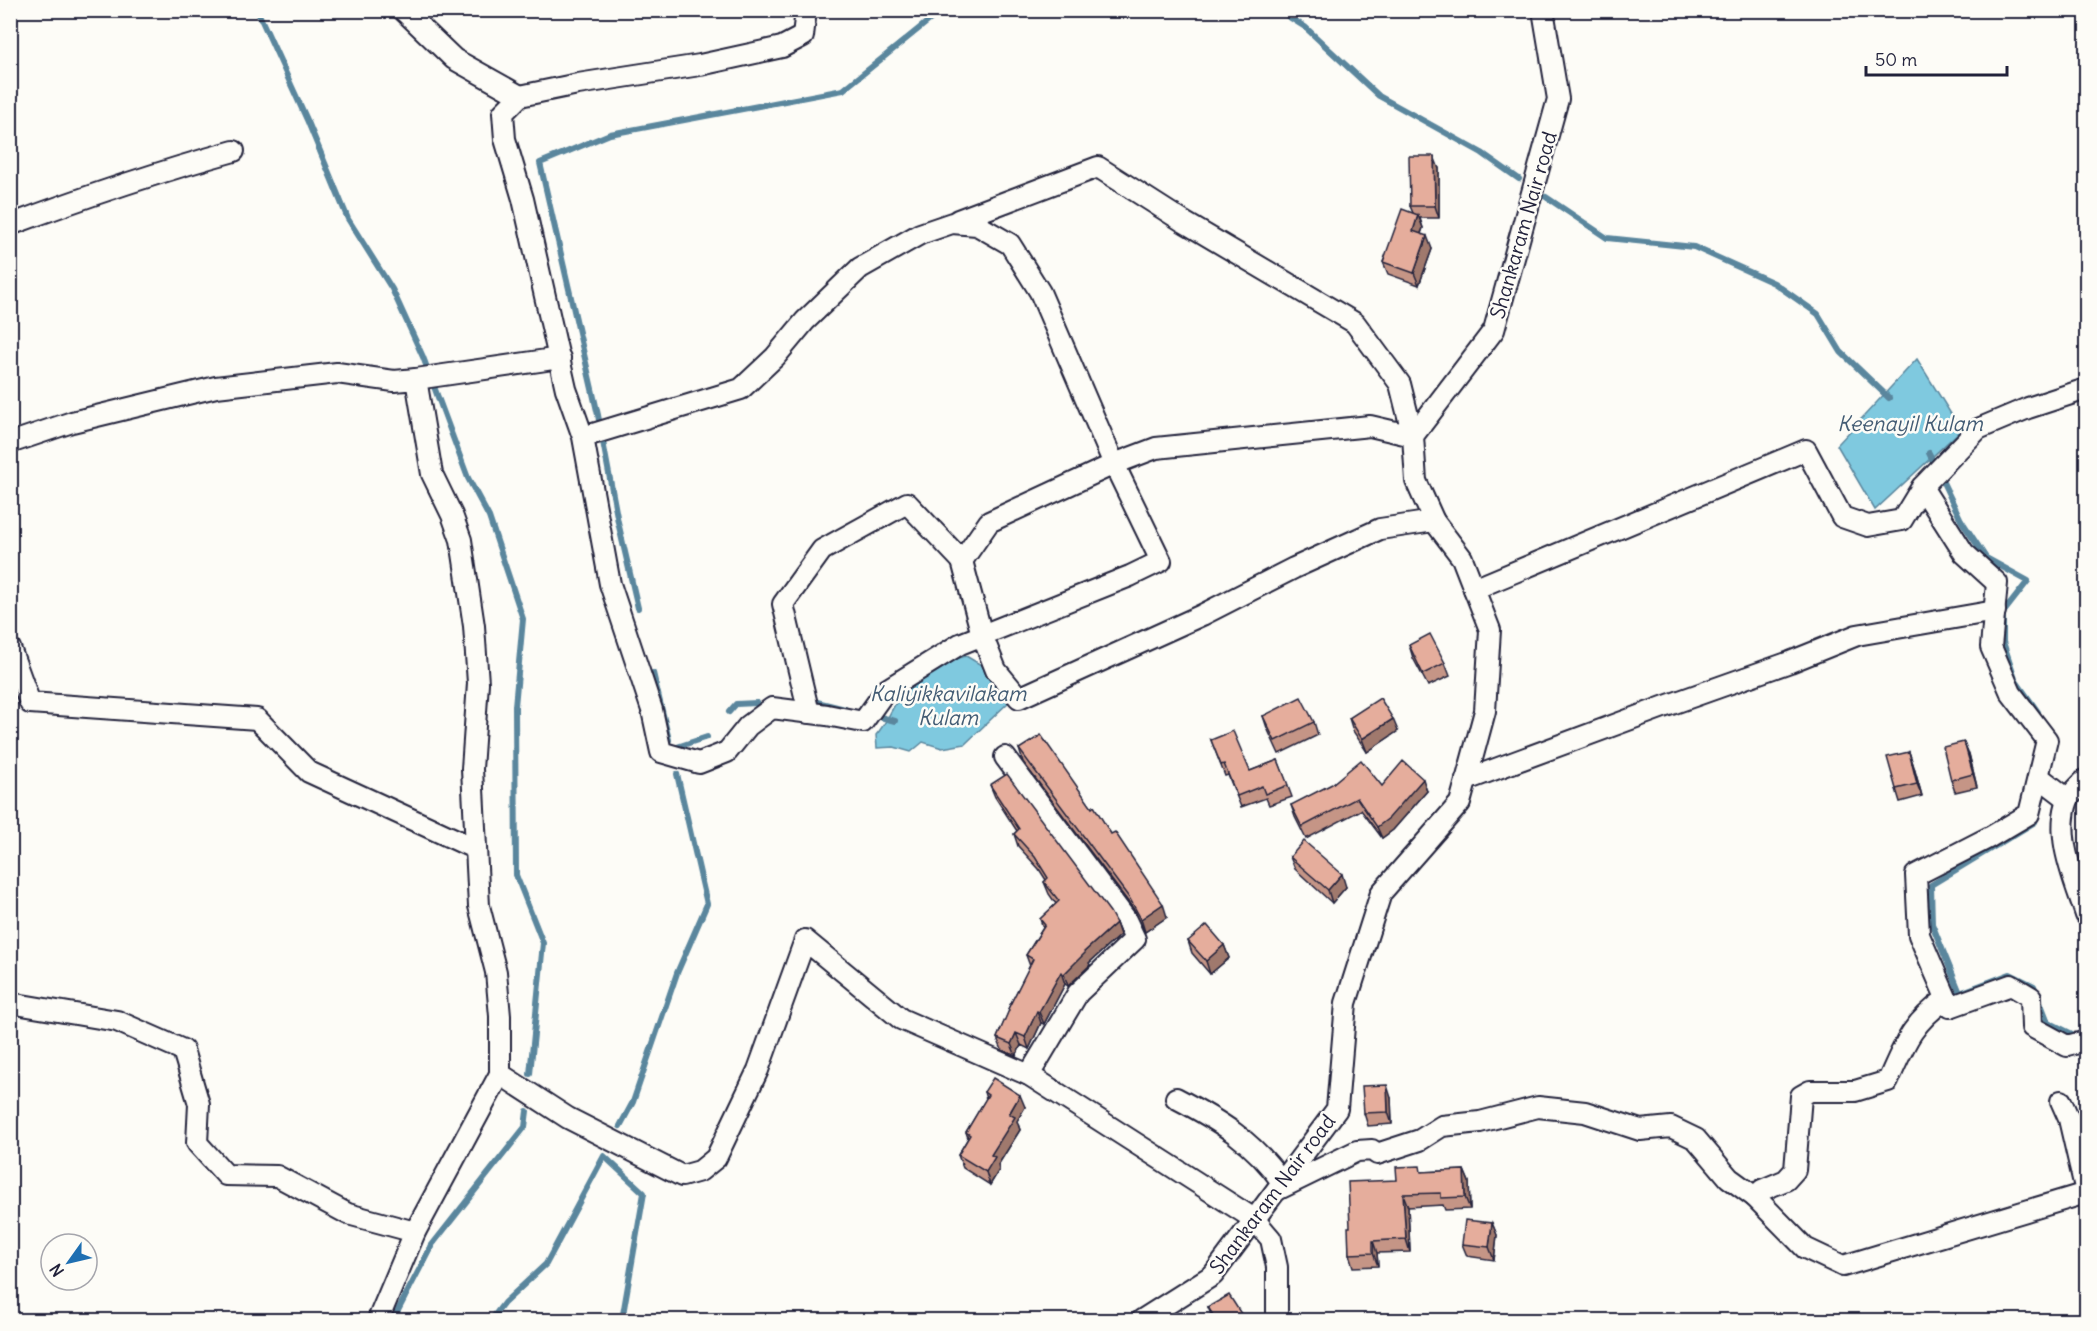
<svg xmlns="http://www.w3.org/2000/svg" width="2097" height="1331" font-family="Delius,sans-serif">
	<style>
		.water { fill: #7fc9df; stroke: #5a869d; stroke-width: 1.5 }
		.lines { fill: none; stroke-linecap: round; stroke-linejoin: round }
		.stream { stroke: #5a869d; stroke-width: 6 }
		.minor-casing { stroke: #22223b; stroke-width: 24 }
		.minor { stroke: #fdfcf7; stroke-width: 20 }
		.wall { fill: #c59586; stroke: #22223b; stroke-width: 1.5 }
		.shaded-wall { fill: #a0796d; stroke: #22223b; stroke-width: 1.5 }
		.building { fill: #e5ad9c; stroke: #22223b; stroke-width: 1.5 }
		.labels { text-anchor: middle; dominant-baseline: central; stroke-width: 5; stroke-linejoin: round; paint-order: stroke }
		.street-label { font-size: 20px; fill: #22223b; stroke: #fdfcf7 }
		.water-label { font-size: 21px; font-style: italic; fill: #435c74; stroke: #fdfcf7 }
	</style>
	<rect width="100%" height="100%" fill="#fdfcf7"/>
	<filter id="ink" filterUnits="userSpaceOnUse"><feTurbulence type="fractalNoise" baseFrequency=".0167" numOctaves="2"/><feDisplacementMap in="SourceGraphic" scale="12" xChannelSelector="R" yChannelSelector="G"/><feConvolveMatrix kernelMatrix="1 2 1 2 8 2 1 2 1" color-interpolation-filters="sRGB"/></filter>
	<g filter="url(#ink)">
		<g class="water">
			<polygon points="1917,359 1961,430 1875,510 1837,445"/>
			<path d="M966,656L988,669L1009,702L965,744L942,748L923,742L911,752L894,747L877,748L876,735C885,725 889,714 896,703C917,670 931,666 966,656Z"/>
		</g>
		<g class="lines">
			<g class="stream">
				<polyline points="257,10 308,122 348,219 392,289 423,357 468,478 489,517 523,619 515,706 516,875 543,943 530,1074"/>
				<polyline points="1278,10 1305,27 1379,96 1482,153 1519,179"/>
				<polyline points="1546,197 1607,238 1694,247 1774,283 1818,314 1841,352 1889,398"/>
				<polyline points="1929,453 1961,520 1986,558 2028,581 2003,613 2003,642 2016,681 2038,712"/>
				<polyline points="638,608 618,522 598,415 540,163 610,134 843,90 942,10"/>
				<polyline points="653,673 669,740"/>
				<polyline points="809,700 845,709"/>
				<polyline points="729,712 736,704 757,703"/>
				<polyline points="873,715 895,721"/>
				<polyline points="677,747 707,737"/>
				<polyline points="2037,814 2035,822 1931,885 1932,924 1960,993 2010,974 2034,986 2048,1022 2072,1034"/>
				<polyline points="2085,1059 2086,1061"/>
				<polyline points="2086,1113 2086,1109"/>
				<polyline points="620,1126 633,1102 677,973 707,904 677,774"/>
				<polyline points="393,1320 432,1245 525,1127 527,1111"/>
				<polyline points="491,1320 504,1303 546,1264 604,1156 644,1193 622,1320"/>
			</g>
			<g class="minor-casing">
				<g id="minor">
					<polyline points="403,10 454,59 520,96"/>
					<path d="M10,225C84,197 158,172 234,151"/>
					<polyline points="416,379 560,358"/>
					<polyline points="583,437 741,389 775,357 805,321 860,268 920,234 952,223 977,225 1010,244 1040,292 1114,464 1161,561 1130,576 960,644 886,690 863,722 827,715 772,708 748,726 727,752 699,763 661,752 652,710 610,584 583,437 566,389 523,199 505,139 503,113 520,96 578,84 700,65 782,47 803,36 806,10"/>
					<polyline points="10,443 72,422 216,387 337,373 394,381 416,379 432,474 452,515 461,540 474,626 478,683 472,769 479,906 496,972 500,1016 500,1074 568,1118 682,1176 700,1171 716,1158 758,1070 805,940 901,1019 1029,1075 1254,1219 1271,1239 1277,1267 1277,1320"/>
					<polyline points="1922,487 1978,429 2028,408 2086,389"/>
					<polyline points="962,561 982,635 996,670 1019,698 1202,615 1294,568 1380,529 1434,521"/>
					<polyline points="1474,589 1806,450 1842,517 1868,526 1902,520 1922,487 1964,553 1997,583 1991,647 2011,693 2047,740 2029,814 1990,837 1916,875 1919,935 1950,1007 2011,985 2031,997 2032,1027 2067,1046 2086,1041"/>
					<polyline points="10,648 30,703 257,719 309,772 476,849"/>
					<polyline points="809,713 783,604 822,550 907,503 962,561 989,522 1114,464 1156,448 1370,426 1413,436 1400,384 1355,323 1184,222 1098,167 958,220"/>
					<polyline points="1005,757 1125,918 1135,939 1078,993 1029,1075"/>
					<polyline points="2039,777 2068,799"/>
					<path d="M2086,779C2081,785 2071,793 2068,800C2054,836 2075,881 2086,915"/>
					<polyline points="1466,780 1663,707 1790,662 1857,635 1995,611"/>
					<polyline points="10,1003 117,1021 183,1050 199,1104 197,1143 226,1175 277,1176 348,1214 415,1232"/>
					<path d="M1176,1098C1220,1121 1253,1141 1282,1182"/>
					<polyline points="2061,1101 2069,1119 2086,1192"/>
					<path d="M1277,1190L1357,1151L1372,1150L1377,1154L1420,1140L1442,1126L1480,1122L1538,1107L1585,1112L1640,1130L1671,1127L1696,1139L1729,1178L1755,1197L1762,1190L1786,1180L1795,1170L1801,1096L1810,1091H1855L1888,1081C1905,1043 1911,1024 1946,999"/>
					<polyline points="1755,1197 1805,1248 1843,1266 2086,1193"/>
					<polyline points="378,1320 415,1232 500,1074"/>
					<polyline points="1142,1320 1213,1275 1337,1109 1346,1003 1381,893 1460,803 1485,711 1490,630 1462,558 1434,521 1416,481 1413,436 1494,330 1558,99 1543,10"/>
				</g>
			</g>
			<use href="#minor" class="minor"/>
		</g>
		<g class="wall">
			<polygon points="1439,169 1439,218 1420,218 1423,228 1421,234 1432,249 1419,285 1388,274 1383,262 1413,213 1410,206"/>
			<polygon points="1409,645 1445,663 1450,676 1428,686 1413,658"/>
			<polygon points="1263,716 1314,722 1318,735 1279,754 1267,728"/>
			<polygon points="1349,718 1398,731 1367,752 1353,731"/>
			<polygon points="1211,740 1250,771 1278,760 1292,797 1269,805 1266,798 1241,807 1228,775 1225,776"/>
			<polygon points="1019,749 1092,808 1111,834 1167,917 1145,932 1135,911 1023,762"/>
			<polygon points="1909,752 1913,764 1922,796 1900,802 1896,789"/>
			<polygon points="1969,754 1977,787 1955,792 1951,780"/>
			<polygon points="990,785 1116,923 1120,935 1089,963 1090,965 1068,986 1065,984 1044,1024 1041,1023 1029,1049 1021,1045 1016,1056 1002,1050 997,1038 1009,1011 1008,1009 1030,966 1026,955 1043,928 1040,919 1056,904 1049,894 1044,882 1046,880 1039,869 1018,846 1014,834 1017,831 995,797"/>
			<polygon points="1382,786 1427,791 1393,830 1382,838 1361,810 1306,839 1295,817 1291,805"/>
			<polygon points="1290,857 1346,887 1332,903 1295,869"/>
			<polygon points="1188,941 1224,945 1229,958 1210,974 1192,953"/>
			<polygon points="984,1092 1025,1107 1017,1121 1020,1130 998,1165 999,1170 990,1185 963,1168 958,1155 968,1138 966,1132 986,1099"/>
			<polygon points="1391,1098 1392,1124 1368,1126 1364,1113"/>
			<polygon points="1464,1170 1469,1182 1470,1209 1445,1210 1443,1205 1408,1207 1410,1252 1377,1253 1378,1266 1353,1267 1349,1254 1350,1227 1397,1180 1422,1172"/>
			<polygon points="1492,1223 1497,1235 1494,1260 1467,1256 1462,1244"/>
			<polygon points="1208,1307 1245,1320 1213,1320"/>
		</g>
		<g class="shaded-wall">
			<polygon points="1434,156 1439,169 1439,218 1435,206"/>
			<polygon points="1418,215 1423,228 1417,243 1413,231"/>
			<polygon points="1427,236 1432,249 1419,285 1414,273"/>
			<polygon points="1393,719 1398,731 1367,752 1362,739"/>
			<polygon points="1964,742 1969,754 1977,787 1973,774"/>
			<polygon points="1909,752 1913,764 1922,796 1917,784"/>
			<polygon points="1423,779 1427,791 1393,830 1382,838 1377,827"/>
			<polygon points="1342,874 1346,887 1332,903 1328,890"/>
			<polygon points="1163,904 1167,917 1145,932 1141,919"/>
			<polygon points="1116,923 1120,935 1089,963 1090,965 1068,986 1064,974 1084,952"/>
			<polygon points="1224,945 1229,958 1210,974 1206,961"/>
			<polygon points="1061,972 1065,984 1044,1024 1039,1012"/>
			<polygon points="1037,1011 1041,1023 1029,1049 1025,1037"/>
			<polygon points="1016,1033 1021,1045 1016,1056 1011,1044"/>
			<polygon points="1387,1085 1391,1098 1392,1124 1388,1112"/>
			<polygon points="1020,1095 1025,1107 1017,1121 1020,1130 998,1165 999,1170 990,1185 986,1172 991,1155 1009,1114"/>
			<polygon points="1464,1170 1469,1182 1470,1209 1465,1197"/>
			<polygon points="1403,1194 1408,1207 1410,1252 1406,1239"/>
			<polygon points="1492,1223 1497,1235 1494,1260 1489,1247"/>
			<polygon points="1373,1241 1377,1253 1378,1266 1373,1253"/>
		</g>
		<g class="building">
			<polygon points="1409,156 1434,156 1435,206 1410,206"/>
			<polygon points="1402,209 1418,215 1413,231 1427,236 1414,273 1383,262"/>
			<polygon points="1430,634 1445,663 1423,674 1409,645"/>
			<polygon points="1301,697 1314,722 1275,741 1263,716"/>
			<polygon points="1380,698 1393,719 1362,739 1349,718"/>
			<polygon points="1233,731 1250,771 1278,760 1288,785 1265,794 1262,786 1237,796 1224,764 1221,765 1211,740"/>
			<polygon points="1041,735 1092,808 1094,806 1111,834 1115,832 1163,904 1141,919 1130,899 1019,749"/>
			<polygon points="1964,742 1973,774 1951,780 1943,747"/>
			<polygon points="1909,752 1917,784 1896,789 1887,757"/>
			<polygon points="1361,760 1382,786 1403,761 1423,779 1389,818 1377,827 1357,798 1302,827 1291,805 1332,784"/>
			<polygon points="1007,774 1110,912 1116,923 1084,952 1085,953 1064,974 1061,972 1039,1012 1037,1011 1025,1037 1016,1033 1011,1044 997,1038 1009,1010 1008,1009 1033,959 1026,955 1045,925 1040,919 1059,901 1044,882 1048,878 1035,857 1014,834 1019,829 990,785"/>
			<polygon points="1304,841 1342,874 1328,890 1290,857"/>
			<polygon points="1207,925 1224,945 1206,961 1188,941"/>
			<polygon points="993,1078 1020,1095 1009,1114 1015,1117 991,1155 995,1157 986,1172 958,1155 970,1135 966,1132 988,1095 984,1092"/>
			<polygon points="1387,1085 1388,1112 1364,1113 1362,1086"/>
			<polygon points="1420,1166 1421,1172 1464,1170 1465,1197 1441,1198 1441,1193 1403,1194 1406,1239 1373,1241 1373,1253 1349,1254 1348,1227 1350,1227 1348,1182 1397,1180 1396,1167"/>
			<polygon points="1465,1220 1492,1223 1489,1247 1462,1244"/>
			<polygon points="1229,1295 1245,1320 1216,1320 1208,1307"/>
		</g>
	</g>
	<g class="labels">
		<g class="street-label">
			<text transform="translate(1523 225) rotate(-74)">Shankaram Nair road</text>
			<text transform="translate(1272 1194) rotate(-53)">Shankaram Nair road</text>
		</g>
		<g class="water-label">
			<text x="1910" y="423">Keenayil Kulam</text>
			<text x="948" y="693">Kaliyikkavilakam<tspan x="948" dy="24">Kulam</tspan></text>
		</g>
	</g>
	<rect width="2097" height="1331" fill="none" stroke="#fdfcf7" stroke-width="36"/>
	<rect x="18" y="18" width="2061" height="1295" fill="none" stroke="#22223b" stroke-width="2" filter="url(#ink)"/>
	<g transform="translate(69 1262) rotate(236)"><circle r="28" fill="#fdfcf7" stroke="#a5a5ac" stroke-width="1.5"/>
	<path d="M0-4.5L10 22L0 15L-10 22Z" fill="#1f6fb2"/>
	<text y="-9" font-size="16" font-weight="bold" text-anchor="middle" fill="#22223b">N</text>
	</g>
	<path d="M1866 66v9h141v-9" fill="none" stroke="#22223b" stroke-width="3"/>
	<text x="1875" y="66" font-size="18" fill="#22223b" stroke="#fdfcf7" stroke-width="4.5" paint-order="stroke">50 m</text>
</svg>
